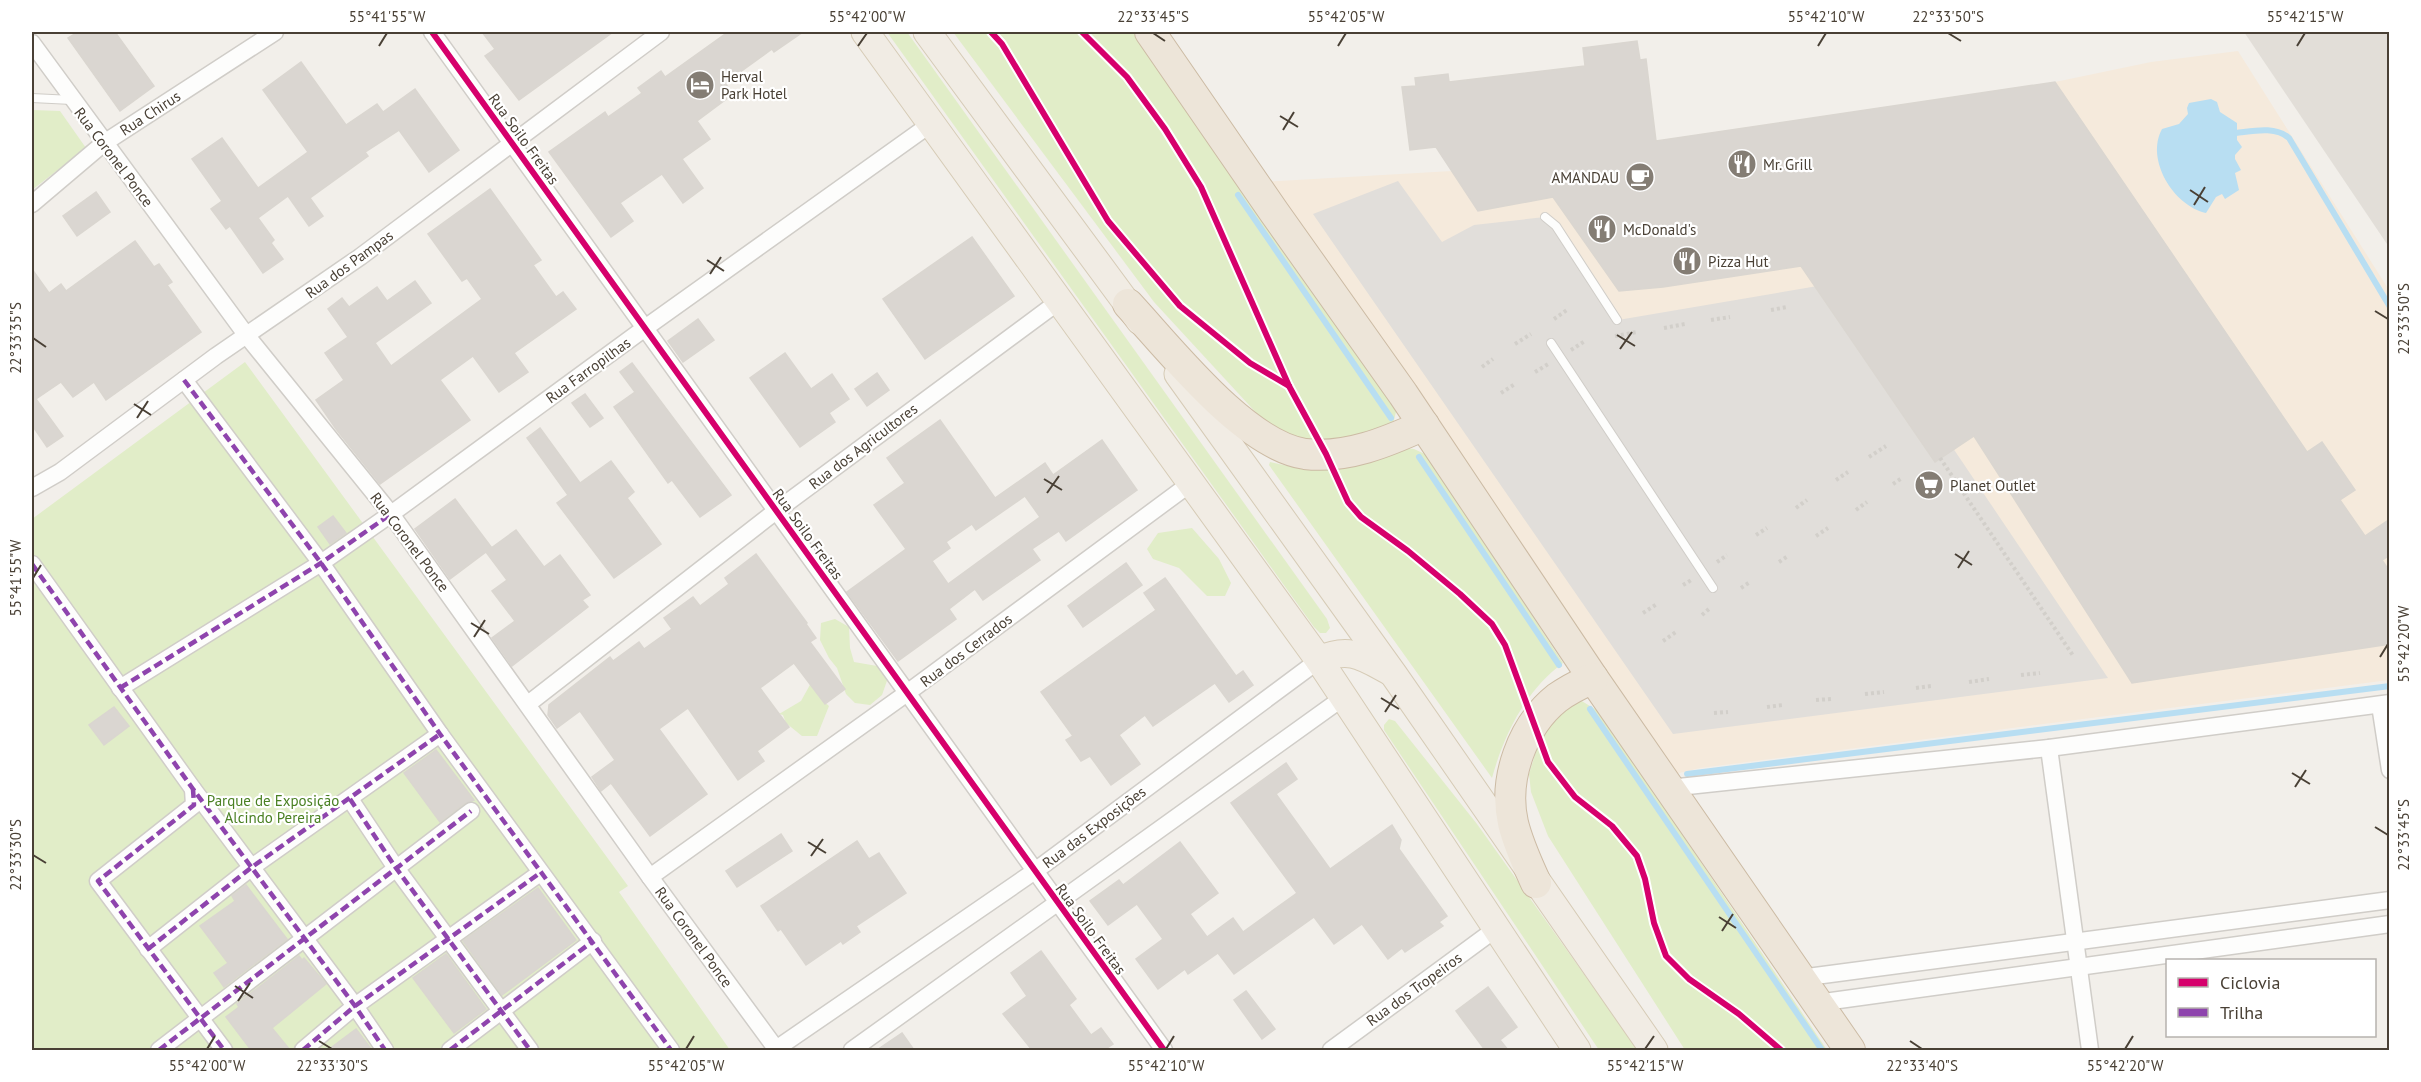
<svg xmlns="http://www.w3.org/2000/svg" width="2421" height="1082" font-family="'PT Sans',sans-serif">
	<style>
		.commercial { fill: #f5eadc }
		.industrial { fill: #e2ded8 }
		.green { fill: #e1edc8 }
		.parking { fill: #e1deda }
		.water { fill: #b8def2 }
		.lines { fill: none; stroke-linecap: round; stroke-linejoin: round }
		.stream { stroke: #b8def2; stroke-width: 6 }
		.building { fill: #dad6d1; stroke: #dad6d0; stroke-width: 1.5; fill-rule: evenodd }
		.lane-casing { stroke: #d0cdc8; stroke-width: 10 }
		.street-casing { stroke: #d0cdc8; stroke-width: 19 }
		.primary-casing { stroke: #d6cbb6; stroke-width: 29 }
		.highway-casing { stroke: #ccbba4; stroke-width: 32 }
		.path { stroke: #d2cfca; stroke-width: 4; stroke-dasharray: 3 3; stroke-linecap: butt }
		.lane { stroke: #fdfdfc; stroke-width: 8 }
		.street { stroke: #fdfdfc; stroke-width: 16 }
		.primary { stroke: #f1ece4; stroke-width: 27 }
		.highway { stroke: #ede5d9; stroke-width: 30 }
		.quiet { stroke: #8e44ad; stroke-width: 4.5; stroke-dasharray: 9 4.5; stroke-linecap: butt }
		.cycleway-casing { stroke: #fff; stroke-width: 10 }
		.cycleway { stroke: #d6006c; stroke-width: 6 }
		.ticks { fill: none; stroke: #494035; stroke-width: 2 }
		.labels { text-anchor: middle; dominant-baseline: central; stroke-width: 4.5; stroke-linejoin: round; paint-order: stroke }
		.poi-label { font-size: 15px; fill: #494035; stroke: #fff; text-anchor: start }
		.street-label { font-size: 15px; fill: #494035; stroke: #fff }
		.park-label { font-size: 15px; fill: #4a8023; stroke: #fff }
		.neatline { fill: none; stroke: #494035; stroke-width: 2 }
		.ticks-label { font-size: 15px; text-anchor: middle; fill: #494035 }
	</style>
	<rect width="100%" height="100%" fill="#f2efea"/>
	<polygon class="commercial" points="2238,51 2389,290 2389,680 1700,768 1667,776 1263,182 1452,171 2055,82 2151,62"/>
	<polygon class="industrial" points="2244,32 2389,32 2389,247"/>
	<g class="green">
		<polygon points="887,32 907,32 1327,619 1330,628 1326,633 1320,633 1314,627"/>
		<polygon points="953,32 1139,32 1397,408 1393,424 1343,441 1302,442 1290,438 1260,417 1154,302"/>
		<polygon points="32,110 60,111 86,148 32,190"/>
		<polygon points="245,362 628,886 619,892 730,1050 32,1050 32,519"/>
		<path d="M1405,448L1414,449L1427,455L1563,663C1526,690 1504,734 1492,778L1269,465L1270,462L1297,468L1325,469Z"/>
		<polygon points="1192,528 1219,559 1231,583 1225,596 1207,596 1179,568 1153,559 1147,549 1158,533"/>
		<polygon points="835,619 849,627 850,648 854,662 883,667 889,675 882,695 870,705 855,703 846,694 837,668 829,658 820,640 821,623"/>
		<polygon points="821,681 821,699 829,706 817,736 802,736 786,723 783,715 779,714 801,701 811,683"/>
		<polygon points="1580,700 1600,712 1827,1050 1685,1050 1548,836 1531,792 1529,774 1539,742 1559,711"/>
		<polygon points="1389,719 1395,721 1477,824 1638,1050 1599,1050 1384,730 1384,725"/>
	</g>
	<polygon class="parking" points="1398,181 1442,242 1474,225 1545,217 1618,320 1841,282 2108,678 1673,734 1313,214"/>
	<path class="water" d="M2211,99L2217,102L2220,112L2237,123V140L2242,147L2235,155V159L2241,170L2235,173L2239,190L2225,199L2222,194L2216,197L2206,213C2174,206 2145,160 2162,129L2179,124L2188,114L2187,108L2189,103Z"/>
	<g class="lines">
		<g class="stream">
			<path d="M2236,133C2254,131 2275,126 2289,138L2390,307"/>
			<polyline points="1238,195 1391,418"/>
			<polyline points="1419,457 1559,665"/>
			<polyline points="1590,709 1822,1050"/>
			<polyline points="1687,774 2390,686"/>
		</g>
	</g>
	<g class="building">
		<polygon points="78,32 115,32 154,86 120,111 68,38"/>
		<polygon points="482,32 613,32 519,100 485,56 495,49"/>
		<polygon points="728,32 803,32 774,52 772,49 725,83 733,94 697,121 710,139 682,159 703,188 683,203 662,174 620,203 633,221 611,237 549,152 605,112 608,117 642,93 638,88 661,71 665,77"/>
		<polygon points="1637,41 1640,60 1646,59 1656,141 2055,82 2307,452 2322,442 2355,490 2340,500 2365,536 2390,519 2390,555 2382,560 2390,572 2390,644 2132,683 1974,436 1935,462 1801,266 1663,287 1619,291 1553,197 1478,211 1436,147 1410,150 1402,87 1416,86 1415,78 1448,74 1449,82 1585,66 1583,48"/>
		<polygon points="301,62 346,125 377,104 383,112 415,89 459,150 429,172 399,130 365,152 368,156 310,198 323,216 309,226 288,196 258,218 274,240 271,243 283,259 263,273 230,226 226,229 211,209 222,201 192,159 222,138 258,188 308,152 263,90"/>
		<polygon points="490,189 541,260 533,265 556,297 563,292 576,309 514,353 528,372 499,392 473,356 440,380 470,420 380,484 336,429 316,400 344,380 325,353 348,337 328,309 342,298 349,307 377,287 387,301 415,281 431,303 375,343 391,366 482,299 467,278 462,281 428,234"/>
		<polygon points="96,192 110,212 77,236 63,216"/>
		<polygon points="972,237 1014,296 925,359 883,299"/>
		<polygon points="135,241 154,267 159,264 172,282 167,285 201,332 106,400 94,382 73,397 61,382 36,399 63,436 47,447 32,425 32,269 49,293 61,284 66,291"/>
		<polygon points="698,319 714,340 683,362 668,341"/>
		<polygon points="785,353 811,389 832,374 849,399 829,413 835,422 800,447 750,378"/>
		<polygon points="632,363 731,495 700,517 672,480 668,483 614,407 635,392 620,372"/>
		<polygon points="877,373 889,390 867,406 855,389"/>
		<polygon points="585,394 603,418 590,427 572,403"/>
		<path d="M940,420L995,498L1045,463L1053,475L1102,440L1137,490L1066,541L1059,531L1032,549L1040,560L983,600L975,589L949,609L956,619L898,661L847,592L906,549L874,505L905,483L887,458ZM1025,496L1040,517L948,584L932,561L950,548L946,542L972,524L976,530Z"/>
		<polygon points="540,428 580,483 611,461 634,492 627,498 661,544 614,578 557,503 568,495 527,438"/>
		<polygon points="455,499 492,548 487,551 516,530 544,567 560,555 590,595 582,600 588,607 512,666 492,638 515,621 492,591 507,580 486,552 450,579 415,529"/>
		<polygon points="333,516 346,533 330,544 318,527"/>
		<polygon points="756,554 807,623 806,624 816,638 810,642 845,689 825,704 794,663 760,688 789,727 757,751 764,761 738,780 688,708 659,729 707,794 650,836 611,783 601,791 592,777 615,760 580,711 557,728 548,715 549,705 610,657 613,661 639,642 644,649 672,629 664,618 693,597 700,606 729,584 725,578"/>
		<polygon points="1126,563 1142,585 1083,627 1068,606"/>
		<polygon points="1165,578 1236,676 1243,671 1253,685 1229,702 1215,683 1153,726 1145,715 1119,735 1140,764 1111,785 1090,756 1081,761 1066,740 1073,736 1041,692 1156,610 1144,593"/>
		<polygon points="114,707 129,726 104,745 89,725"/>
		<polygon points="436,750 474,800 465,803 440,822 404,773"/>
		<polygon points="1286,763 1297,779 1276,794 1330,869 1392,825 1401,840 1399,849 1447,916 1439,922 1443,926 1405,952 1402,948 1388,959 1362,924 1334,944 1314,917 1234,974 1218,953 1188,974 1185,969 1158,989 1136,959 1163,939 1137,904 1108,925 1090,901 1119,880 1123,885 1180,842 1218,893 1190,914 1207,937 1233,918 1243,932 1297,893 1231,803"/>
		<polygon points="781,834 792,851 737,887 726,871"/>
		<polygon points="857,841 869,859 879,853 906,893 856,926 860,932 843,944 841,941 806,965 781,929 778,931 761,906"/>
		<polygon points="246,885 287,939 224,987 214,973 228,963 200,926 235,901 232,896"/>
		<polygon points="538,888 576,940 502,995 463,941"/>
		<polygon points="1041,951 1076,999 1069,1005 1091,1035 1101,1028 1113,1044 1104,1050 1032,1050 1003,1014 1027,996 1011,973"/>
		<polygon points="446,954 486,1009 454,1033 413,978"/>
		<polygon points="299,956 302,960 304,958 326,984 272,1028 290,1050 251,1050 226,1017 239,1007 237,1004"/>
		<polygon points="1488,987 1517,1027 1500,1040 1508,1050 1485,1050 1456,1011"/>
		<polygon points="1246,991 1275,1029 1262,1039 1234,1000"/>
		<polygon points="356,1029 372,1050 328,1050"/>
		<polygon points="902,1033 914,1050 877,1050"/>
	</g>
	<g class="lines">
		<g class="lane-casing">
			<g id="lane">
				<polyline points="32,98 72,100"/>
				<polyline points="1545,217 1556,226 1617,320"/>
				<polyline points="1551,343 1713,588"/>
			</g>
		</g>
		<g class="street-casing">
			<g id="street">
				<polyline points="432,32 1164,1050"/>
				<polyline points="32,43 247,336 391,514 650,877 777,1050"/>
				<polyline points="32,204 104,143 275,32"/>
				<polyline points="184,380 321,563 440,734 671,1050"/>
				<polyline points="32,488 60,472 216,356 360,257 661,32"/>
				<polyline points="32,564 193,789 355,1006 385,1050"/>
				<polyline points="120,688 321,563 391,514 645,328 932,123"/>
				<polyline points="528,704 776,511 1058,302"/>
				<polyline points="2380,705 2390,770"/>
				<polyline points="2049,748 2090,1050"/>
				<polyline points="1669,788 2049,748 2390,703"/>
				<polyline points="193,789 194,805 98,881 224,1050"/>
				<polyline points="350,799 396,868 530,1050"/>
				<polyline points="650,877 907,693 1191,483"/>
				<polyline points="148,949 252,867 440,734"/>
				<polyline points="1800,978 2390,900"/>
				<polyline points="1817,1003 2390,924"/>
				<polyline points="776,1049 1035,871 1319,660"/>
				<polyline points="159,1050 471,811"/>
				<polyline points="303,1050 355,1006 540,873"/>
				<polyline points="450,1050 593,941"/>
				<polyline points="852,1050 1344,697"/>
				<polyline points="1331,1050 1497,928"/>
			</g>
		</g>
		<g class="primary-casing">
			<g id="primary">
				<polyline points="865,32 1319,660 1577,1050"/>
				<polyline points="927,32 1140,321"/>
				<polyline points="1178,374 1394,675 1654,1050"/>
				<path d="M1319,660C1350,646 1363,657 1391,672"/>
			</g>
		</g>
		<g class="highway-casing">
			<g id="highway">
				<polyline points="1150,32 1274,212 1403,394 1593,678 1850,1050"/>
				<path d="M1128,304C1169,348 1244,445 1305,454C1346,459 1387,442 1424,425"/>
				<path d="M1536,883C1527,863 1518,844 1513,823C1503,779 1522,726 1557,698C1568,690 1580,684 1593,678"/>
			</g>
		</g>
		<g class="path">
			<polyline points="1771,310 1787,307"/>
			<polyline points="1554,319 1567,310"/>
			<polyline points="1711,320 1730,317"/>
			<polyline points="1664,328 1685,324"/>
			<polyline points="1615,336 1637,332"/>
			<polyline points="1515,344 1531,334"/>
			<polyline points="1571,350 1585,341"/>
			<polyline points="1482,367 1493,359"/>
			<polyline points="1535,372 1550,363"/>
			<polyline points="1501,393 1515,384"/>
			<polyline points="1869,457 1886,446"/>
			<polyline points="1940,458 2074,657"/>
			<polyline points="1836,480 1848,472"/>
			<polyline points="1893,484 1902,478"/>
			<polyline points="1796,508 1807,500"/>
			<polyline points="1856,510 1867,502"/>
			<polyline points="1756,535 1767,528"/>
			<polyline points="1816,536 1828,528"/>
			<polyline points="1717,562 1727,555"/>
			<polyline points="1779,562 1788,556"/>
			<polyline points="1683,585 1693,579"/>
			<polyline points="1741,588 1750,582"/>
			<polyline points="1643,613 1657,604"/>
			<polyline points="1702,615 1709,609"/>
			<polyline points="1663,641 1676,632"/>
			<polyline points="2021,675 2040,673"/>
			<polyline points="1969,682 1989,679"/>
			<polyline points="1916,688 1931,686"/>
			<polyline points="1865,694 1884,692"/>
			<polyline points="1816,700 1831,699"/>
			<polyline points="1767,707 1783,705"/>
			<polyline points="1714,713 1728,712"/>
		</g>
		<use href="#lane" class="lane"/>
		<use href="#street" class="street"/>
		<use href="#primary" class="primary"/>
		<use href="#highway" class="highway"/>
		<g class="quiet">
			<polyline points="184,380 321,563 440,734 671,1050"/>
			<polyline points="32,564 193,789 355,1006 385,1050"/>
			<polyline points="120,688 321,563 391,514"/>
			<polyline points="193,789 194,805 98,881 224,1050"/>
			<polyline points="350,799 396,868 530,1050"/>
			<polyline points="148,949 252,867 440,734"/>
			<polyline points="159,1050 471,811"/>
			<polyline points="303,1050 355,1006 540,873"/>
			<polyline points="450,1050 593,941"/>
		</g>
		<g class="cycleway-casing">
			<g id="cycleway">
				<polyline points="432,32 1164,1050"/>
				<polyline points="991,32 1002,44 1108,221 1180,306 1250,363 1289,386"/>
				<polyline points="1082,32 1127,77 1165,129 1201,187 1289,386 1326,454 1348,502 1361,517 1408,551 1460,594 1492,624 1505,645 1548,762 1575,797 1612,826 1637,856 1645,879 1654,923 1666,956 1689,979 1739,1014 1781,1050"/>
			</g>
		</g>
		<use href="#cycleway" class="cycleway"/>
	</g>
	<path class="ticks" d="M1153,33L1165,41M1948,33L1961,41M379,46L387,33M858,46L867,33M1338,46L1346,33M1818,46L1826,33M2297,46L2305,33M1280,116L1298,127M1283,130L1294,112M2190,190L2208,202M2194,205L2205,187M707,260L724,271M710,274L721,257M2375,311L2388,319M1617,335L1635,346M33,338L46,347M1620,349L1632,332M134,404L151,415M137,418L148,401M1044,479L1062,490M1047,493L1059,476M1955,554L1972,565M1958,568L1969,551M33,578L41,565M471,623L489,634M474,637L485,620M2380,657L2388,644M1381,698L1399,709M1385,712L1396,695M2292,773L2310,784M2295,787L2306,770M2375,827L2388,835M808,842L826,853M33,855L46,863M811,856L823,839M1719,917L1736,928M1722,931L1733,914M235,986L253,998M238,1001L250,983M319,1041L332,1049M1910,1041L1922,1049M207,1049L215,1036M686,1049L694,1036M1166,1049L1174,1036M1645,1049L1654,1036M2125,1049L2133,1036"/>
	<defs>
		<g id="hotel-disc" transform="scale(1.5)"><circle r="9.5" fill="#847d74" stroke="#fff"/><path d="M-6-4.5h1.5V1H6V5H4.5V3h-9V5H-6ZM-4 0a1.8 1.8 0 1 1 3.6 0ZM.5 0V-2.5h3Q6-2.5 6 0Z" fill="#fff"/></g>
		<g id="restaurant-disc" transform="scale(1.5)"><circle r="9.5" fill="#847d74" stroke="#fff"/><path d="M-5-6h1v4h1v-4h1v4h1v-4h1v5L-1.5 .5V6h-2V.5L-5-1ZM5-6V6H3V1.5H1.5Q1.5-4 5-6Z" fill="#fff"/></g>
		<g id="cafe-disc" transform="scale(1.5)"><circle r="9.5" fill="#847d74" stroke="#fff"/><path d="M-5.5-4.5H6V0H3Q3 3.5 0 3.5H-2.5Q-5.5 3.5-5.5 0ZM3-3.2v2h1.7v-2ZM-6 4.5H4V6H-6Z" fill="#fff"/></g>
		<g id="supermarket-disc" transform="scale(1.5)"><circle r="9.5" fill="#847d74" stroke="#fff"/><path d="M-6-5.5h2.5l.6 2H6L4.5 2H-2.5L-4.4-4H-6ZM-1.5 3.2a1.3 1.3 0 1 0 .1 0ZM3 3.2a1.3 1.3 0 1 0 .1 0Z" fill="#fff"/></g>
	</defs>
	<g fill-rule="evenodd">
		<use href="#hotel-disc" x="700" y="85"/>
		<use href="#restaurant-disc" x="1742" y="164"/>
		<use href="#cafe-disc" x="1640" y="177"/>
		<use href="#restaurant-disc" x="1602" y="229"/>
		<use href="#restaurant-disc" x="1687" y="261"/>
		<use href="#supermarket-disc" x="1929" y="485"/>
	</g>
	<g class="labels">
		<g class="poi-label">
			<text x="721" y="76">Herval<tspan x="721" dy="17">Park Hotel</tspan></text>
			<text x="1763" y="164">Mr. Grill</text>
			<text x="1619" y="177" text-anchor="end">AMANDAU</text>
			<text x="1623" y="229">McDonald's</text>
			<text x="1708" y="261">Pizza Hut</text>
			<text x="1950" y="485">Planet Outlet</text>
		</g>
		<g class="street-label">
			<text transform="translate(150 113) rotate(-33)">Rua Chirus</text>
			<text transform="translate(524 139) rotate(54)">Rua Soilo Freitas</text>
			<text transform="translate(114 157) rotate(53)">Rua Coronel Ponce</text>
			<text transform="translate(349 264) rotate(-36)">Rua dos Pampas</text>
			<text transform="translate(588 370) rotate(-36)">Rua Farropilhas</text>
			<text transform="translate(863 446) rotate(-37)">Rua dos Agricultores</text>
			<text transform="translate(808 534) rotate(54)">Rua Soilo Freitas</text>
			<text transform="translate(410 542) rotate(53)">Rua Coronel Ponce</text>
			<text transform="translate(966 650) rotate(-37)">Rua dos Cerrados</text>
			<text transform="translate(1094 827) rotate(-37)">Rua das Exposições</text>
			<text transform="translate(1091 929) rotate(54)">Rua Soilo Freitas</text>
			<text transform="translate(694 937) rotate(54)">Rua Coronel Ponce</text>
			<text transform="translate(1414 989) rotate(-36)">Rua dos Tropeiros</text>
		</g>
		<g class="park-label">
			<text x="273" y="800">Parque de Exposição<tspan x="273" dy="17">Alcindo Pereira</tspan></text>
		</g>
	</g>
	<rect width="2421" height="1082" fill="none" stroke="#ffffff" stroke-width="66"/>
	<rect x="2166" y="959" width="210" height="78" fill="#ffffff" stroke="#b6b3ae" stroke-width="1.5"/>
	<rect x="2178" y="978" width="30" height="9" fill="#d6006c" stroke="#b6b3ae" stroke-width="1.5"/>
	<text x="2220" y="989" font-size="18" fill="#494035">Ciclovia</text>
	<rect x="2178" y="1008" width="30" height="9" fill="#8e44ad" stroke="#b6b3ae" stroke-width="1.5"/>
	<text x="2220" y="1019" font-size="18" fill="#494035">Trilha</text>
	<rect x="33" y="33" width="2355" height="1016" class="neatline"/>
	<g class="ticks-label">
		<text x="387" y="22">55°41'55"W</text>
		<text x="867" y="22">55°42'00"W</text>
		<text x="1153" y="22">22°33'45"S</text>
		<text x="1346" y="22">55°42'05"W</text>
		<text x="1826" y="22">55°42'10"W</text>
		<text x="1948" y="22">22°33'50"S</text>
		<text x="2305" y="22">55°42'15"W</text>
		<text transform="translate(2404 319) rotate(-90)" y="5">22°33'50"S</text>
		<text transform="translate(16 338) rotate(-90)" y="5">22°33'35"S</text>
		<text transform="translate(16 578) rotate(-90)" y="5">55°41'55"W</text>
		<text transform="translate(2404 644) rotate(-90)" y="5">55°42'20"W</text>
		<text transform="translate(2404 835) rotate(-90)" y="5">22°33'45"S</text>
		<text transform="translate(16 855) rotate(-90)" y="5">22°33'30"S</text>
		<text x="207" y="1071">55°42'00"W</text>
		<text x="332" y="1071">22°33'30"S</text>
		<text x="686" y="1071">55°42'05"W</text>
		<text x="1166" y="1071">55°42'10"W</text>
		<text x="1645" y="1071">55°42'15"W</text>
		<text x="1922" y="1071">22°33'40"S</text>
		<text x="2125" y="1071">55°42'20"W</text>
	</g>
</svg>
